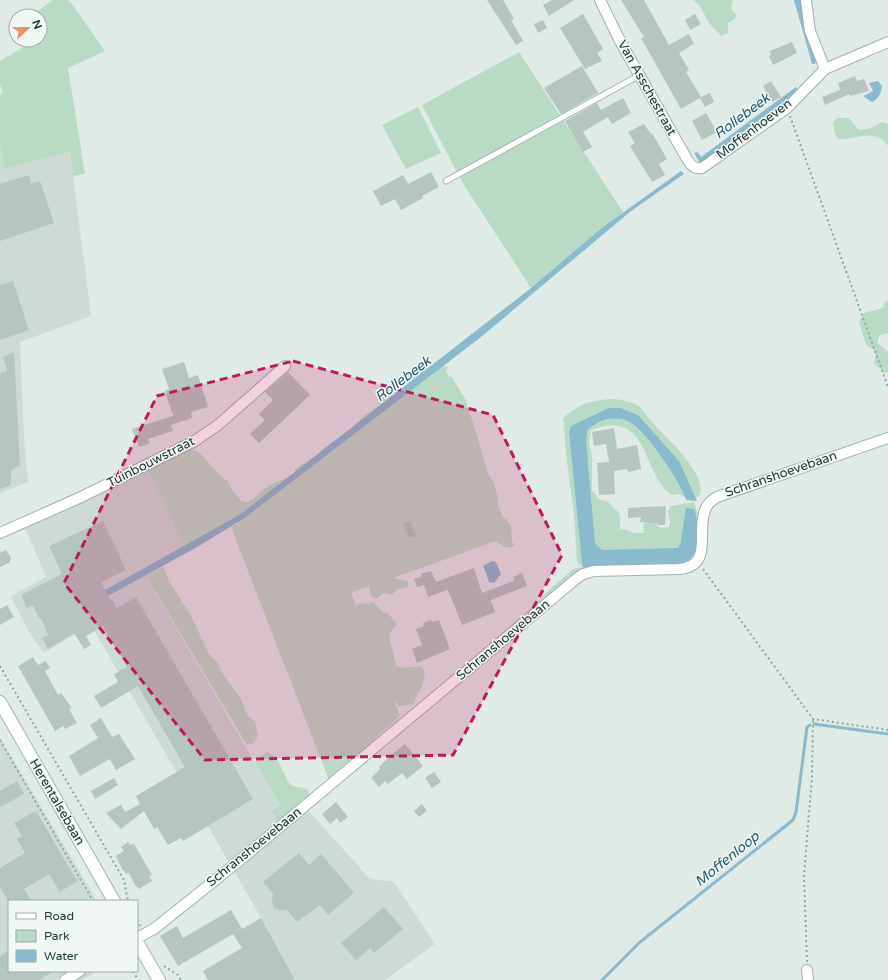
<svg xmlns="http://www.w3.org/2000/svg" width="888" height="980" font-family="'Varela Round',sans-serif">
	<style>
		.built { fill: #cedad6 }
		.green { fill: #b9dbc6 }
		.water { fill: #89bacd }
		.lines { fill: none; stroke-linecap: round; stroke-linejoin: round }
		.stream { stroke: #89bacd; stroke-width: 3 }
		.building { fill: #b5c5c0 }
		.service-casing { stroke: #a3b1ae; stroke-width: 7 }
		.minor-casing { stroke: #a3b1ae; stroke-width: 12 }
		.secondary-casing { stroke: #9fb5b0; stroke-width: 14 }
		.path { stroke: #81aca4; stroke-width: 2; stroke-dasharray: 2 3; stroke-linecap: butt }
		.service { stroke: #fff; stroke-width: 5 }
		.minor { stroke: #fff; stroke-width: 10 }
		.secondary { stroke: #fff; stroke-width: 12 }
		.marked { fill: #c2185b; fill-opacity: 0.2; stroke: #c2185b; stroke-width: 3; stroke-dasharray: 8 5; stroke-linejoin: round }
		.labels { text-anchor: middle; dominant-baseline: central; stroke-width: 3; stroke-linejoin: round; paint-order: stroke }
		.street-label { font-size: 13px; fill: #213936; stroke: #f0f7f4 }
		.water-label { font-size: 14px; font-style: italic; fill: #1e5a72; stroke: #f0f7f4 }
	</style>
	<rect width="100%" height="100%" fill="#e0eae7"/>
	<g class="built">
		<polygon points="0,144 4,169 70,152 91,316 20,342 24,440 28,482 0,493"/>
		<polygon points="146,466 185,547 142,570 288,819 304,806 370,879 394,882 435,944 385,980 295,980 256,909 91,625 44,653 29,632 11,596 46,577 23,523"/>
		<polygon points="0,738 97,901 9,901 9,971 98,971 82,980 0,980"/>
	</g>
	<g class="green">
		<polygon points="53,0 69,0 105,51 68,68 85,174 73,176 70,152 4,169 0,144 0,94 3,93 0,84 0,61 27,45 23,40 40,40 40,16 31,16"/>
		<polygon points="693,0 733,0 731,8 736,15 735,19 728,23 728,33 721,36 709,23 700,6"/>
		<polygon points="519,52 623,212 531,288 462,182 422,105"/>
		<polygon points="418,107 441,153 406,169 382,125"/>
		<path d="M837,118H849L858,129C868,131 873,127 882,122L888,124V146C880,131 861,136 847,139C845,140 840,138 838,138L835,134L833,123Z"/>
		<polygon points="888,301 888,333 879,336 877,342 888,352 888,372 885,373 874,363 876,357 873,349 866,345 859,322 864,313 883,308 884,303"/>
		<path d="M437,365L448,367L446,371L449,377L451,376L466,400L489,476L494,483L498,499L497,502L503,518L506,519L511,526L512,542L515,545L510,548L503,546L496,541L393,578L407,581L409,586C402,589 396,588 392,595L384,593L376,599L371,597L369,589L370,586L351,593L357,608V605L360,603L366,604L373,602L384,613L389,614L396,624L389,635L396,665L403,668L421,666C431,679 417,691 414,704L399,706L394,701L400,716L329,780L231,527L238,523V517L185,547L146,466L188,444L192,450C203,450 215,475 228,481L230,487L241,501L247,502L254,499L261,491L276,482L293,476L296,468L314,457L329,444L348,432L364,416L399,391L424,368Z"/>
		<path d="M610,399C619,399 629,401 637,405C643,408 648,418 653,423C667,439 706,472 700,495L691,500L679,494L672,495C640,473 651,408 591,430L589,442L592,457V490L599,499L608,502L620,514V529L627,530L633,533H644L643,525L649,517L660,528L669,527L670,521L668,511L671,506L694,502C700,517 703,549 691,562L585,569L536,607L534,603L573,569L582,567L577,561L574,515L567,462L563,418C580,404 589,401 610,399Z"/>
		<polygon points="163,566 169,581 191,616 209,654 217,662 222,673 241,699 247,715 255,722 258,735 254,743 247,745 146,576"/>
		<polygon points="267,752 276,757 289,783 293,786 307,789 310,795 278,822 272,812 280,805 255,762"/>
	</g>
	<g class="water">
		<polygon points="794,0 802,0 816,60 815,64 812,64"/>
		<path d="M878,81L882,86C881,94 879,98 872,102L863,96L873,91L869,83Z"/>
		<polygon points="796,87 798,91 785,101 700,163 694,153 697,152 701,157"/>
		<polygon points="681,171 684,174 631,211 481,337 243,519 197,547 108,596 105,590 241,514 531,288 603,227"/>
		<path d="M609,408H620L638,415L679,461L697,501L686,500C681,482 646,431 630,422C617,415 597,419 587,431L586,441L595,543L602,550L678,548L681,542L686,507L695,510C698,529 703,556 681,565L583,567L582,563L569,432L571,426Z"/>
		<polygon points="492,561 496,562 501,574 494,583 489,582 484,568 483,566"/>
	</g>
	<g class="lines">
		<g class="stream">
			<polyline points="814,724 888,734"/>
			<polyline points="602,980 639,943 793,820 796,812 807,727 810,725"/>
		</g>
	</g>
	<g class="building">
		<polygon points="487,0 503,0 514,19 511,20 523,41 516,45"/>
		<polygon points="552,0 574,0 549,16 543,5"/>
		<polygon points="621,0 644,0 669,45 689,34 694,44 679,53 689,70 686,72 701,97 710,93 714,102 705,107 700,98 681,109 641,38 644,37"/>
		<polygon points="583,14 603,49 597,53 602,61 585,69 560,28"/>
		<polygon points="695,14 701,24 690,30 685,20"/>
		<polygon points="543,20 547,28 538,33 534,24"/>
		<polygon points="792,42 797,53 773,65 769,56 771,55 770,51"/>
		<polygon points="582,66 598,93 561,114 544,88"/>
		<polygon points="855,76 857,81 864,79 869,91 850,96 849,94 825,105 822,97 840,90 838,83"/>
		<polygon points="771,81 781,97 772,102 763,86"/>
		<polygon points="623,98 631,113 612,124 608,117 583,132 592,147 583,152 565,121 597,103 601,110"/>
		<polygon points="706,113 717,132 702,140 692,121"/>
		<polygon points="644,124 651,134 652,133 667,159 659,164 665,175 652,182 630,146 635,143 628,132"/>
		<polygon points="431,172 439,187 422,196 423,198 401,210 395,199 381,206 373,191 403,175 408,184"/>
		<polygon points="29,175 31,184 40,181 54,223 0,241 0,184"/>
		<polygon points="13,281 29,330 0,340 0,285"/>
		<polygon points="14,352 20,466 11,470 11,485 0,489 0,373 7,371 3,357"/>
		<polygon points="184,362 189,378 198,375 208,407 191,412 192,418 171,425 173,431 148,439 150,443 139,447 132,429 173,416 165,391 169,389 162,369"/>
		<polygon points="288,372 310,395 259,443 250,434 265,420 259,414 273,400 265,392"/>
		<polygon points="614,428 617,449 637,445 641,469 629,472 626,469 614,471 615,494 599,495 597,463 609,462 606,444 594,446 592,432"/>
		<polygon points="666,506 665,525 657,525 657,523 640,522 641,517 628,518 628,508"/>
		<polygon points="103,521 126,570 101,582 111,601 113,600 117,608 136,597 253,799 183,841 181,838 168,845 157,827 154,829 144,811 121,829 106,813 121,805 125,812 140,804 136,796 185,767 138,686 101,708 94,696 118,682 114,674 127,667 103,626 86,636 91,645 84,649 74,633 48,649 42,638 48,635 41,618 39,619 33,605 27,608 21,595 62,574 49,546"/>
		<polygon points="410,521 416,536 409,538 403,524"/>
		<polygon points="6,550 11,557 10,562 0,567 0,553"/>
		<polygon points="474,568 482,593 514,581 513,577 522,573 527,586 491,600 495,612 462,625 448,590 428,597 424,585 417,587 414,579 422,576 421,574 431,571 436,582"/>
		<polygon points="7,605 14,617 0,625 0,609"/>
		<polygon points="431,620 432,622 439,620 450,649 417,663 412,649 422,645 416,629 424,626 423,623"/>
		<polygon points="33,657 38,665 46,661 50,668 45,671 58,695 61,693 72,708 69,709 77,723 65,729 63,726 55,731 18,666"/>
		<polygon points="101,718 112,737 119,734 135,759 116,770 110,759 80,776 69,756 98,738 90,725"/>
		<polygon points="405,744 423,766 407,779 402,773 388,784 385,781 379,787 371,778 380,769 379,767 389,757"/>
		<polygon points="434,772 441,782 432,788 425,778"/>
		<polygon points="114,778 118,785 95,799 91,791"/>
		<polygon points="17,781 24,794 0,807 0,791"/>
		<polygon points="336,802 348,817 340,823 337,818 330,824 322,814"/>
		<polygon points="422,804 427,811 419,817 414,811"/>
		<polygon points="36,811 77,881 60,892 49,874 24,889 32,901 8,901 0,887 0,868 25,853 17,839 22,836 14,823"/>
		<polygon points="128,842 130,845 134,844 152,875 149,876 152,881 139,889 135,885 129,873 126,874 124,870 123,871 116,856 124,851 121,847"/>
		<polygon points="299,853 309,865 321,854 354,893 328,915 320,905 297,922 287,910 279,910 274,908 272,902 273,894 263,882"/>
		<polygon points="384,907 403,929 374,953 370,948 356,960 341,943"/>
		<polygon points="231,910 242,929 261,918 295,980 208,980 203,971 242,948 233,934 178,966 160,936 177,926 183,938"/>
		<polygon points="9,951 9,971 54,971 39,980 0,980 0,956"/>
	</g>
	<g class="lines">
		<g class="service-casing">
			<polyline id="service" points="446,181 640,75"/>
		</g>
		<g class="minor-casing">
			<g id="minor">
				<path d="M600,0L620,41L683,152C688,160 691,170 702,168L787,108L825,69L888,42"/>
				<polyline points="806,0 810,31 825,69"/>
				<polyline points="0,533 79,498 193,442 218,425 285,366"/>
				<path d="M137,938L154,929L239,861L576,579L583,574L594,571L679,569C715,566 695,530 706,508C708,503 712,500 717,497L888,438"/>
				<polyline points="807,970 808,980"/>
				<polyline points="65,980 80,971"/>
			</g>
		</g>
		<g class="secondary-casing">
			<g id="secondary">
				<polyline points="0,702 114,901"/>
				<polyline points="137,942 159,980"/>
			</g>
		</g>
		<g class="path">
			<polyline points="790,116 888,387"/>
			<polyline points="703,569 813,719 888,730"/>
			<polyline points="0,666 124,880 128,901"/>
			<polyline points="0,740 93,901"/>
			<polyline points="137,920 140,926"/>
			<polyline points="807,962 804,875 812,777 813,719"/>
			<polyline points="164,966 178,975 181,980"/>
			<polyline points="133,971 138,980"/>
		</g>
		<use href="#service" class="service"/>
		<use href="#minor" class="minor"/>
		<use href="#secondary" class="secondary"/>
	</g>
	<path class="marked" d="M293,361L493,415L562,555L453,755L205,760L64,583L157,396Z"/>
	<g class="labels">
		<g class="street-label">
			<text transform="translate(647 88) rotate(61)">Van Asschestraat</text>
			<text transform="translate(754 129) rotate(-37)">Moffenhoeven</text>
			<text transform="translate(151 462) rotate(-27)">Tuinbouwstraat</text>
			<text transform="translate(781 474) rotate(-19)">Schranshoevebaan</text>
			<text transform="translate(503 640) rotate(-40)">Schranshoevebaan</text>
			<text transform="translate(57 802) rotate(60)">Herentalsebaan</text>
			<text transform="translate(254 847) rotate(-39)">Schranshoevebaan</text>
		</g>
		<g class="water-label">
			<text transform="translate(742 116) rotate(-37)">Rollebeek</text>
			<text transform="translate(403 379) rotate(-37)">Rollebeek</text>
			<text transform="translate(727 859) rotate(-39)">Moffenloop</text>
		</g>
	</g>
	<rect x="8" y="900" width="130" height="72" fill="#f0f7f4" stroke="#9daba8"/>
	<rect x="16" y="913" width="20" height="6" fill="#ffffff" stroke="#9daba8"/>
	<text x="44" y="920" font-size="12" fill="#213936">Road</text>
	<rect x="16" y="930" width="20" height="12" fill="#b9dbc6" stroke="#9daba8"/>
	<text x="44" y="940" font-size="12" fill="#213936">Park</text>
	<rect x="16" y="950" width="20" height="12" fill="#89bacd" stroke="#9daba8"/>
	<text x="44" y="960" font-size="12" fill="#213936">Water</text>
	<g transform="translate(28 28) rotate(68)"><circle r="19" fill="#f0f7f4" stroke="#9daba8"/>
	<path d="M0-3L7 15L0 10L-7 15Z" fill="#ec915c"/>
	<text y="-6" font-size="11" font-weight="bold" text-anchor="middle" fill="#213936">N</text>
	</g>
</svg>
